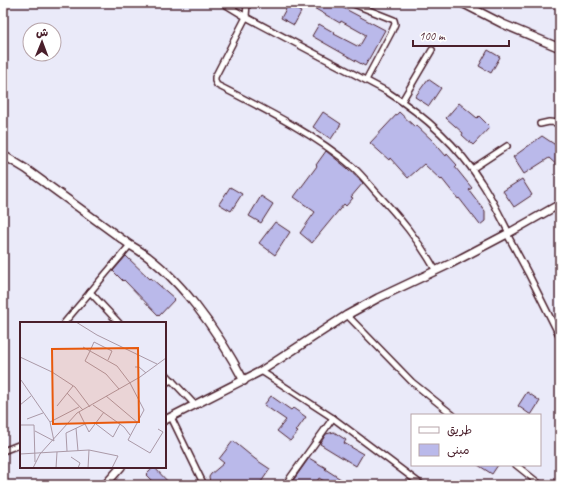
<svg xmlns="http://www.w3.org/2000/svg" width="563" height="488" font-family="Caveat,'Playpen Sans Arabic',sans-serif">
	<style>
		.building { fill: #bab9ea; stroke: #4a1f2b }
		.lines { fill: none; stroke-linecap: round; stroke-linejoin: round }
		.street-casing { stroke: #4a1f2b; stroke-width: 8 }
		.secondary-casing { stroke: #4a1f2b; stroke-width: 10 }
		.street { stroke: #fff; stroke-width: 5 }
		.secondary { stroke: #fff; stroke-width: 7 }
		.inset-road { fill: none; stroke: #aa99a7; stroke-width: 1 }
		.view { fill: #e8590c; fill-opacity: 0.15; stroke: #e8590c; stroke-width: 2 }
		.inset-edge { fill: none; stroke: #4a1f2b; stroke-width: 2 }
	</style>
	<rect width="100%" height="100%" fill="#eaeaf9"/>
	<filter id="ink" filterUnits="userSpaceOnUse"><feTurbulence type="fractalNoise" baseFrequency=".025" numOctaves="2"/><feDisplacementMap in="SourceGraphic" scale="8" xChannelSelector="R" yChannelSelector="G"/><feConvolveMatrix kernelMatrix="1 2 1 2 8 2 1 2 1" color-interpolation-filters="sRGB"/></filter>
	<g filter="url(#ink)">
		<g class="building">
			<polygon points="305,3 334,3 385,30 365,66 312,36 319,24 335,33 334,34 359,47 366,35 341,21 340,23"/>
			<polygon points="288,5 301,12 294,25 281,18"/>
			<polygon points="488,50 500,57 491,73 479,66"/>
			<polygon points="428,79 441,88 429,106 415,97"/>
			<polygon points="459,103 477,118 479,116 490,127 473,145 462,135 463,133 446,118"/>
			<polygon points="323,112 341,124 331,139 313,127"/>
			<polygon points="399,112 415,127 416,125 433,141 446,156 447,154 457,165 455,167 472,188 469,190 485,211 485,221 480,225 459,198 458,199 442,179 441,180 424,164 408,178 390,158 389,160 370,143"/>
			<polygon points="542,136 560,148 560,168 549,158 524,174 513,157"/>
			<polygon points="326,151 347,168 363,183 351,197 353,198 346,206 344,204 312,243 300,233 315,212 294,197 317,166 316,165"/>
			<polygon points="522,179 532,195 514,207 503,191"/>
			<polygon points="230,187 242,194 231,211 219,204"/>
			<polygon points="261,196 273,204 261,223 249,216"/>
			<polygon points="275,222 290,232 275,255 259,243"/>
			<polygon points="126,256 150,279 151,278 175,299 159,316 124,280 123,281 113,271"/>
			<polygon points="527,392 540,401 531,415 518,406"/>
			<polygon points="271,396 291,410 293,408 306,417 296,431 298,432 290,441 277,431 286,420 264,405"/>
			<polygon points="334,432 346,440 344,443 363,454 356,466 320,444 326,434"/>
			<polygon points="233,441 255,459 270,469 259,485 212,485 210,482 209,477 211,474 224,463 219,459"/>
			<polygon points="309,458 326,468 325,469 350,485 330,485 319,478 315,485 290,485"/>
			<polygon points="478,465 498,465 492,474"/>
			<polygon points="154,467 171,485 156,485 146,475"/>
		</g>
		<g class="lines">
			<g class="street-casing">
				<g id="street">
					<polyline points="223,3 246,17 247,3"/>
					<polyline points="351,3 394,20 395,24 392,31 366,80"/>
					<polyline points="402,101 432,50"/>
					<polyline points="540,124 549,122 560,123"/>
					<polyline points="472,169 507,146"/>
					<polyline points="507,234 528,273 560,337"/>
					<path d="M436,271C418,239 400,218 375,191C368,183 361,174 353,167C315,134 262,108 217,85L215,81V77L246,17L386,91C424,115 457,144 481,182C492,198 500,216 509,233"/>
					<polyline points="90,292 119,323"/>
					<polyline points="347,315 412,382 453,415"/>
					<polyline points="64,323 130,245"/>
					<polyline points="261,371 333,418 422,485"/>
					<polyline points="165,373 195,405"/>
					<polyline points="165,383 172,380"/>
					<polyline points="171,417 204,485"/>
					<polyline points="3,451 21,444"/>
					<polyline points="516,465 541,485"/>
					<polyline points="285,485 333,418"/>
					<polyline points="558,485 560,482"/>
				</g>
			</g>
			<g class="secondary-casing">
				<g id="secondary">
					<polyline points="462,3 503,24 560,48"/>
					<path d="M3,155L26,169L130,245C177,271 219,333 244,381"/>
					<polyline points="165,420 261,371 347,315 378,298 450,264 507,234 560,204"/>
					<polyline points="105,485 121,467"/>
				</g>
			</g>
			<use href="#street" class="street"/>
			<use href="#secondary" class="secondary"/>
		</g>
	</g>
	<g transform="translate(20 322)">
		<rect width="146" height="146" fill="#eaeaf9"/>
		<path class="inset-road" d="M56,0L77,13L137,42M63,25L70,29L74,20L92,29L88,38M0,35L32,50L55,65L70,85M115,45H119L126,51M1,58L30,100L34,119M110,61L124,88L108,118L130,131L143,110L138,107M99,67L86,52L65,39L70,29L97,44L110,61M47,71L63,88M86,74L118,101M0,83L11,74M73,83L104,105L110,113M37,84L53,64M59,90L69,110L84,90M7,97L23,91M30,100L59,85M76,102L93,115L100,102M0,103H14L15,140M56,106L58,129M15,109L34,119M69,128L98,134L92,146M47,129L46,111L65,102M0,132L69,128L68,146M51,135L60,141L58,146M13,146L20,132L57,91L120,55L146,36M36,146L37,130"/>
		<path class="view" d="M118,26L119,100L33,102L32,27Z"/>
		<rect width="146" height="146" class="inset-edge"/>
	</g>
	<rect width="563" height="488" fill="none" stroke="#fff" stroke-width="16"/>
	<rect x="8" y="8" width="547" height="472" fill="none" stroke="#4a1f2b" stroke-width="1.5" filter="url(#ink)"/>
	<rect x="411" y="414" width="130" height="52" fill="#ffffff" stroke="#b7a5aa"/>
	<rect x="419" y="427" width="20" height="6" fill="#ffffff" stroke="#b7a5aa"/>
	<text x="447" y="434" font-size="12" fill="#4a1f2b">طريق</text>
	<rect x="419" y="444" width="20" height="12" fill="#bab9ea" stroke="#b7a5aa"/>
	<text x="447" y="454" font-size="12" fill="#4a1f2b">مبنى</text>
	<g transform="translate(42 42) rotate(1)"><circle r="19" fill="#ffffff" stroke="#b7a5aa"/>
	<path d="M0-3L7 15L0 10L-7 15Z" fill="#4a1f2b"/>
	<text y="-6" font-size="11" font-weight="bold" text-anchor="middle" fill="#4a1f2b">ش</text>
	</g>
	<path d="M413 40v6h96v-6" fill="none" stroke="#4a1f2b" stroke-width="2"/>
	<text x="419" y="40" font-size="12" fill="#4a1f2b" stroke="#ffffff" stroke-width="3" paint-order="stroke">100 m</text>
</svg>
